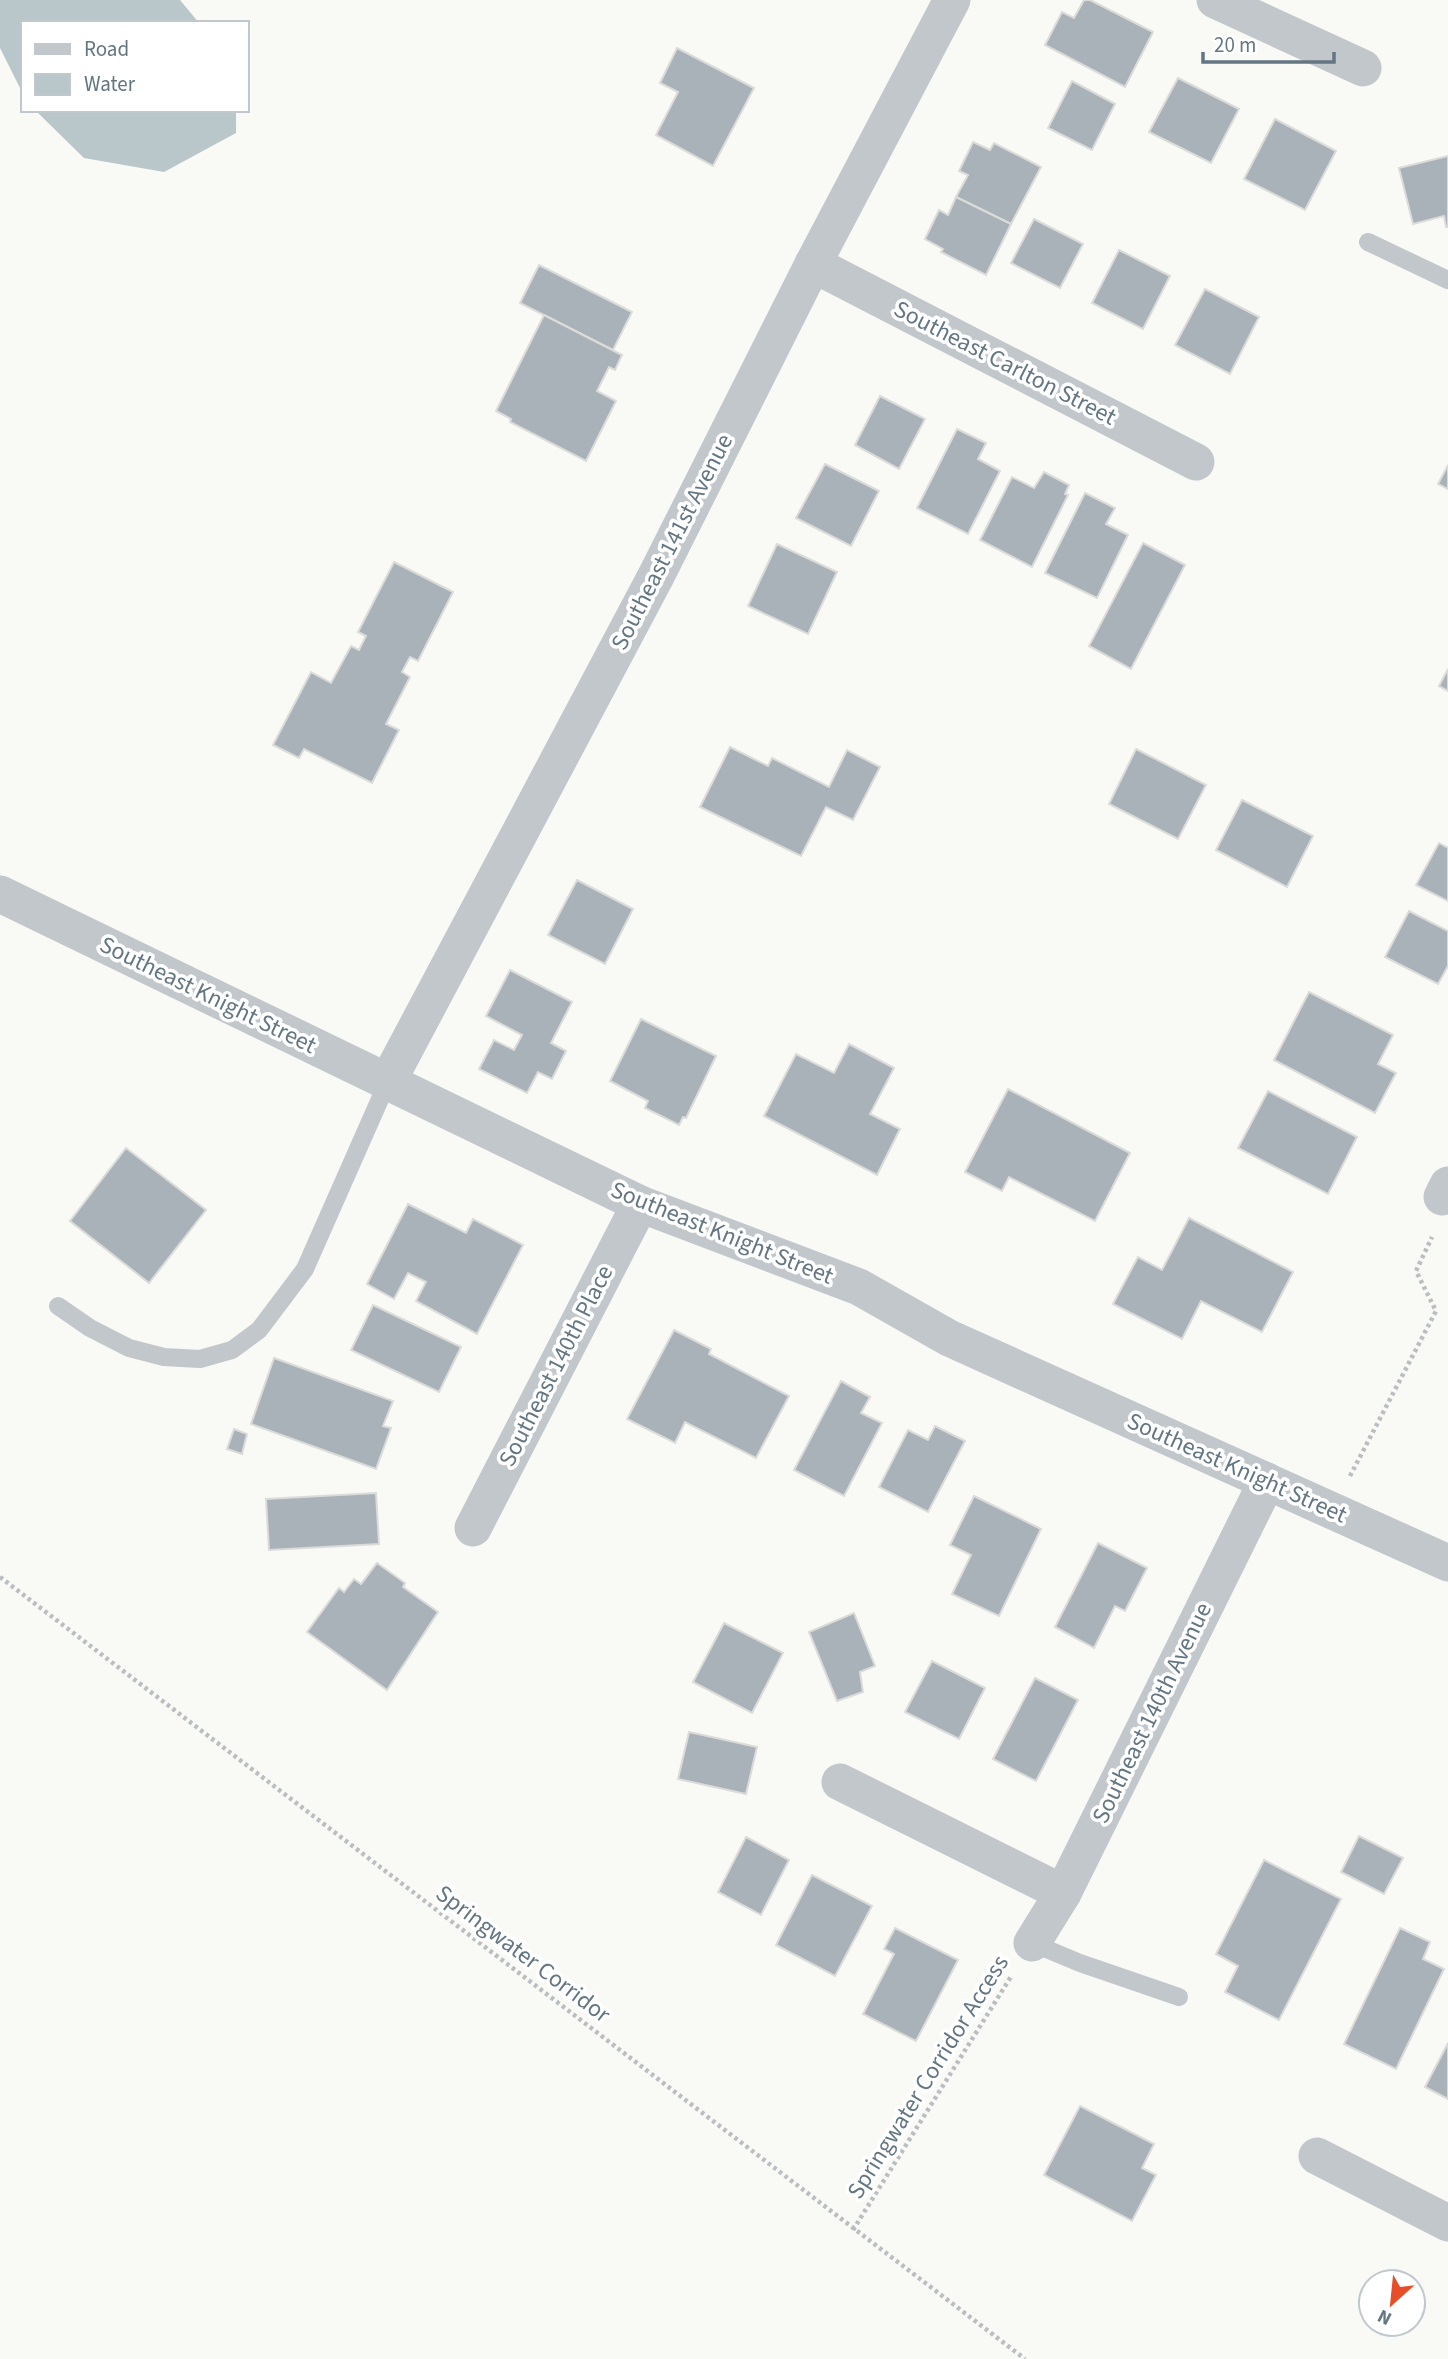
<svg xmlns="http://www.w3.org/2000/svg" width="1448" height="2359" font-family="'Source Sans 3',sans-serif">
	<style>
		.water { fill: #b9c6ca }
		.building { fill: #a9b2b8; stroke: #dbdbd9; stroke-width: 2 }
		.lines { fill: none; stroke-linecap: round; stroke-linejoin: round }
		.path { stroke: #babec1; stroke-width: 4.5; stroke-dasharray: 3.5 3.5; stroke-linecap: butt }
		.service { stroke: #c2c7cb; stroke-width: 18 }
		.minor { stroke: #c2c7cb; stroke-width: 37 }
		.labels { text-anchor: middle; dominant-baseline: central; stroke-width: 7; stroke-linejoin: round; paint-order: stroke }
		.street-label { font-size: 24px; fill: #637682; stroke: #fff }
	</style>
	<rect width="100%" height="100%" fill="#f9f9f6"/>
	<g class="water">
		<polygon points="0,0 180,0 199,23 23,23 23,94 0,48"/>
		<polygon points="35,110 236,110 236,133 164,172 84,158"/>
	</g>
	<g class="building">
		<polygon points="1084,0 1090,0 1153,32 1125,87 1045,45 1062,12 1074,18"/>
		<polygon points="677,48 754,88 713,166 656,135 678,92 660,83"/>
		<polygon points="1178,78 1239,109 1211,163 1149,132"/>
		<polygon points="1072,81 1115,104 1092,150 1048,128"/>
		<polygon points="1275,119 1336,151 1305,210 1244,179"/>
		<polygon points="973,142 990,150 994,143 1041,167 1011,224 956,197 968,175 959,171"/>
		<polygon points="1448,156 1448,227 1446,227 1444,216 1413,224 1399,168"/>
		<polygon points="956,197 1011,224 986,275 941,252 943,249 925,239 939,210 948,215"/>
		<polygon points="1034,219 1083,244 1060,288 1011,263"/>
		<polygon points="1119,250 1170,276 1143,329 1092,303"/>
		<polygon points="539,265 632,312 613,350 520,303"/>
		<polygon points="1205,289 1259,317 1230,374 1175,345"/>
		<polygon points="544,315 622,355 615,370 609,367 597,391 616,401 586,461 510,422 511,419 496,411"/>
		<polygon points="880,396 925,419 899,469 855,445"/>
		<polygon points="957,429 986,443 978,459 1000,471 968,534 917,508"/>
		<polygon points="825,464 879,491 851,546 796,518"/>
		<polygon points="1448,465 1448,489 1438,484"/>
		<polygon points="1044,472 1069,485 1065,494 1068,495 1032,567 980,540 1012,477 1034,488"/>
		<polygon points="1085,493 1115,508 1106,524 1128,535 1097,598 1045,573"/>
		<polygon points="1143,543 1185,565 1131,669 1089,646"/>
		<polygon points="777,544 837,572 808,634 748,606"/>
		<polygon points="394,562 453,592 418,661 410,657 402,672 410,677 386,724 399,730 372,783 304,749 299,758 273,745 311,672 331,683 351,646 359,650 366,636 358,632"/>
		<polygon points="1448,669 1448,691 1439,686"/>
		<polygon points="730,747 768,766 772,758 829,787 847,750 880,767 853,820 826,807 801,856 700,807"/>
		<polygon points="1136,749 1206,785 1178,839 1109,804"/>
		<polygon points="1242,800 1313,836 1287,887 1216,850"/>
		<polygon points="1439,843 1448,848 1448,901 1416,885"/>
		<polygon points="577,880 633,909 605,964 548,935"/>
		<polygon points="1409,911 1448,931 1448,966 1438,984 1385,957"/>
		<polygon points="510,970 572,1002 551,1043 566,1051 552,1079 538,1072 527,1093 479,1069 494,1040 514,1050 522,1035 486,1016"/>
		<polygon points="1309,992 1393,1035 1378,1064 1396,1073 1375,1113 1274,1060"/>
		<polygon points="641,1019 716,1056 686,1118 683,1117 679,1125 645,1108 648,1101 610,1081"/>
		<polygon points="849,1044 894,1068 870,1114 900,1129 877,1175 764,1116 796,1054 834,1073"/>
		<polygon points="1008,1089 1130,1153 1095,1221 1009,1177 1002,1191 965,1172"/>
		<polygon points="1268,1091 1357,1137 1328,1194 1238,1148"/>
		<polygon points="126,1148 206,1210 149,1283 70,1221"/>
		<polygon points="408,1204 466,1233 473,1219 523,1245 477,1334 416,1301 426,1282 408,1273 394,1299 367,1284"/>
		<polygon points="1189,1218 1293,1272 1262,1332 1201,1301 1182,1339 1113,1304 1138,1257 1162,1270"/>
		<polygon points="373,1305 461,1347 439,1392 351,1350"/>
		<polygon points="674,1330 711,1349 709,1354 789,1396 756,1458 685,1422 675,1443 627,1419"/>
		<polygon points="274,1358 393,1401 383,1426 391,1428 376,1469 251,1424"/>
		<polygon points="841,1381 870,1397 861,1413 882,1423 844,1496 794,1470"/>
		<polygon points="935,1426 965,1441 928,1512 879,1487 908,1430 928,1440"/>
		<polygon points="234,1429 247,1434 242,1454 227,1449"/>
		<polygon points="376,1493 379,1544 269,1550 266,1499"/>
		<polygon points="974,1496 1041,1529 999,1616 952,1594 971,1555 950,1545"/>
		<polygon points="1098,1543 1147,1568 1125,1611 1115,1606 1094,1648 1055,1627"/>
		<polygon points="377,1563 405,1583 403,1587 438,1612 387,1690 307,1632 339,1588 344,1592 354,1579 361,1584"/>
		<polygon points="854,1613 875,1666 860,1672 863,1692 837,1701 809,1632"/>
		<polygon points="724,1623 783,1653 752,1713 693,1682"/>
		<polygon points="932,1661 985,1688 959,1739 905,1712"/>
		<polygon points="1035,1678 1078,1700 1036,1781 993,1759"/>
		<polygon points="689,1732 757,1747 746,1794 678,1779"/>
		<polygon points="1359,1836 1403,1858 1384,1894 1341,1872"/>
		<polygon points="746,1837 789,1860 761,1915 718,1892"/>
		<polygon points="1264,1860 1341,1899 1279,2020 1225,1992 1238,1966 1216,1954"/>
		<polygon points="812,1875 872,1906 835,1976 776,1945"/>
		<polygon points="895,1928 958,1960 916,2041 863,2014 894,1954 884,1949"/>
		<polygon points="1400,1928 1430,1942 1423,1959 1444,1969 1396,2069 1344,2044"/>
		<polygon points="1448,2043 1448,2099 1425,2087"/>
		<polygon points="1080,2106 1154,2144 1142,2168 1156,2175 1132,2221 1044,2175"/>
	</g>
	<g class="lines">
		<g class="path">
			<polyline points="1350,1476 1436,1311 1416,1271 1432,1237"/>
			<polyline points="0,1577 1025,2359"/>
			<polyline points="853,2230 1012,1975"/>
		</g>
		<g class="service">
			<polyline points="1368,242 1448,280"/>
			<polyline points="58,1306 90,1328 129,1348 164,1357 200,1359 232,1350 259,1330 305,1269 388,1081"/>
			<polyline points="1032,1943 1080,1963 1179,1997"/>
		</g>
		<g class="minor">
			<polyline points="1215,0 1363,68"/>
			<polyline points="813,264 1196,462"/>
			<polyline points="0,894 640,1204 859,1287 949,1338 1448,1563"/>
			<polyline points="388,1081 656,576 813,264 952,0"/>
			<polyline points="1442,1197 1448,1185"/>
			<polyline points="473,1528 640,1204"/>
			<polyline points="840,1782 1063,1893"/>
			<polyline points="1032,1943 1063,1893 1267,1481"/>
			<polyline points="1317,2156 1448,2223"/>
		</g>
	</g>
	<g class="labels">
		<g class="street-label">
			<text transform="translate(1005 363) rotate(27)">Southeast Carlton Street</text>
			<text transform="translate(672 542) rotate(-63)">Southeast 141st Avenue</text>
			<text transform="translate(208 995) rotate(26)">Southeast Knight Street</text>
			<text transform="translate(722 1233) rotate(22)">Southeast Knight Street</text>
			<text transform="translate(556 1366) rotate(-63)">Southeast 140th Place</text>
			<text transform="translate(1237 1468) rotate(24)">Southeast Knight Street</text>
			<text transform="translate(1152 1713) rotate(-64)">Southeast 140th Avenue</text>
			<text transform="translate(523 1954) rotate(37)">Springwater Corridor</text>
			<text transform="translate(928 2077) rotate(-58)">Springwater Corridor Access</text>
		</g>
	</g>
	<rect x="21" y="21" width="228" height="91" fill="#ffffff" stroke="#c1c8cd" stroke-width="2"/>
	<rect x="35" y="44" width="35" height="10" fill="#c2c7cb" stroke="#c1c8cd" stroke-width="2"/>
	<text x="84" y="56" font-size="21" fill="#637682">Road</text>
	<rect x="35" y="74" width="35" height="21" fill="#b9c6ca" stroke="#c1c8cd" stroke-width="2"/>
	<text x="84" y="91" font-size="21" fill="#637682">Water</text>
	<g transform="translate(1392 2303) rotate(207)"><circle r="33" fill="#ffffff" stroke="#c1c8cd" stroke-width="2"/>
	<path d="M0-5L12 26L0 18L-12 26Z" fill="#e74e28"/>
	<text y="-10" font-size="19" font-weight="bold" text-anchor="middle" fill="#637682">N</text>
	</g>
	<path d="M1203 52v10h131v-10" fill="none" stroke="#637682" stroke-width="3.5"/>
	<text x="1214" y="52" font-size="21" fill="#637682" stroke="#ffffff" stroke-width="5" paint-order="stroke">20 m</text>
</svg>
